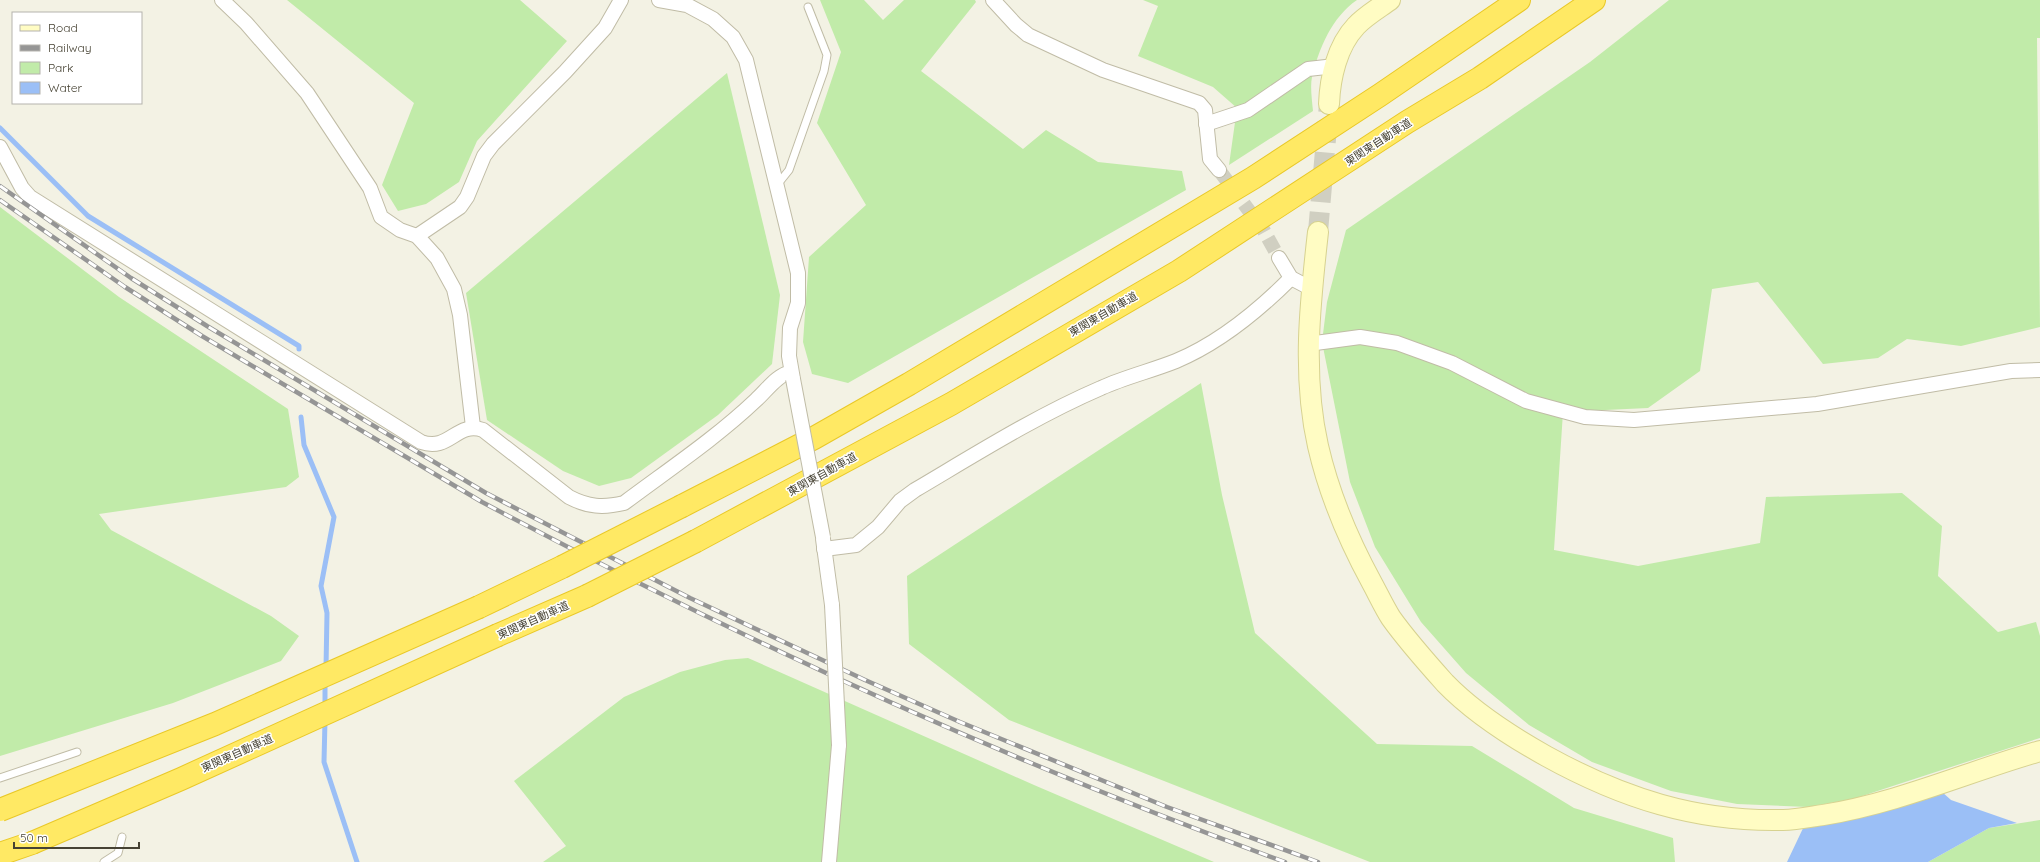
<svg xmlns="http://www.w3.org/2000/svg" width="2040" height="862" font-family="Quicksand,'Noto Sans JP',sans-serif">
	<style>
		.green { fill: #c1eba9 }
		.water { fill: #9bbff6 }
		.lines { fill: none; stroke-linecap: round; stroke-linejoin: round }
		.stream { stroke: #9bbff6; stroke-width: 5 }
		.street-tunnel { stroke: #d0cfc1; stroke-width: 14; stroke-dasharray: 14 7; stroke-linecap: butt }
		.secondary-tunnel { stroke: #d0cfc1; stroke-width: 20; stroke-dasharray: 20 10; stroke-linecap: butt }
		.lane-casing { stroke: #c0bca6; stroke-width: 9 }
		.street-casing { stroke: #c0bca6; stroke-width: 16 }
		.secondary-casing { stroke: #d7d290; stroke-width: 22 }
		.highway-casing { stroke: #e9c828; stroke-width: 24 }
		.lane { stroke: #fff; stroke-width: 7 }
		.street { stroke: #fff; stroke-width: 14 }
		.secondary { stroke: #fffcc3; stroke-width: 20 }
		.highway { stroke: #ffe964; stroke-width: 22 }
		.rail-casing { stroke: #959595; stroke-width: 4.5 }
		.rail { stroke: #fff; stroke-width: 3; stroke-dasharray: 9; stroke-linecap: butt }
		.street-bridge-casing { stroke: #c0bca6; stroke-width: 16; stroke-linecap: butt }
		.highway-bridge-casing { stroke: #e9c828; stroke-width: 24; stroke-linecap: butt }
		.street-bridge { stroke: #fff; stroke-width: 14 }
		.highway-bridge { stroke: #ffe964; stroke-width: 22 }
		.labels { text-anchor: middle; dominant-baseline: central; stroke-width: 3; stroke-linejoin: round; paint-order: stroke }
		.street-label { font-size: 11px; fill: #464233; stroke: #fff }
	</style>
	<rect width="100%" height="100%" fill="#f3f2e4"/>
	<g class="green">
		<polygon points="287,0 520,0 567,41 477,141 459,182 426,204 398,211 382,185 414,103"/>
		<polygon points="820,0 864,0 883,20 904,0 975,0 976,2 921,71 1023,149 1046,130 1098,162 1182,171 1186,190 848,383 812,374 803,342 809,257 866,205 817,123 841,52"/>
		<path d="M1143,0H1357C1332,17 1319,48 1312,77C1310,87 1312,100 1313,111L1229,165L1237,108L1213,87L1138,56L1158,6Z"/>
		<polygon points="1669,0 2040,0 2040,38 2037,38 2040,327 1961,346 1907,339 1878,358 1823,364 1758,282 1712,289 1700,371 1648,408 1563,412 1554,550 1638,566 1760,543 1766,497 1902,493 1942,526 1938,576 1998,632 2036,622 2040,636 2040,738 1853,799 1808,807 1737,804 1671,791 1592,762 1529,725 1466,673 1421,622 1375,547 1350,482 1322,342 1327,302 1346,230 1590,62"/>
		<polygon points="727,73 780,295 772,364 718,415 631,478 599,486 563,471 487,420 466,293"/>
		<polygon points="0,207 119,297 288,409 299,477 286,487 99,514 111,530 271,616 299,636 281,661 173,703 0,756"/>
		<polygon points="1201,383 1222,495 1255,633 1377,744 1472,746 1574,808 1673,838 1675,862 1370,862 1009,720 909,644 907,576"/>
		<polygon points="748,658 1034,785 1214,862 543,862 566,846 514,781 624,697 680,672 725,660"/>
		<polygon points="2040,820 2040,862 1928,862 1989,828"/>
	</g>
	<polygon class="water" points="1942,792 1951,800 2017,823 1989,828 1928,862 1787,862 1806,822"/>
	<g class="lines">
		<g class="stream">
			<polyline points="0,128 88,216 299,346 299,349"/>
			<polyline points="301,417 304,445 334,517 321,586 327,613 326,668"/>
			<polyline points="325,708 325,680"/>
			<polyline points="325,720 324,762 357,862"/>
		</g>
		<polyline class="street-tunnel" points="1219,170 1264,231 1279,258"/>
		<polyline class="secondary-tunnel" points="1318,232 1329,104"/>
		<g class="lane-casing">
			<g id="lane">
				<polyline points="777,185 789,170 824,71 827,55 808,7"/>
				<polyline points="0,778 77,752"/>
				<polyline points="104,862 118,853 122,837"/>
			</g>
		</g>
		<g class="street-casing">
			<g id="street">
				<polyline points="222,0 246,23 307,93 370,188 381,217 400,230 417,236 437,258 454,289 460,315 473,427"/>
				<polyline points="659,0 687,5 713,19 733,37 746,60 798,273 798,303 790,328 789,356 793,379"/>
				<polyline points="993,0 1016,25 1028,35 1103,70 1199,103 1205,110 1210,159 1219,170"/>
				<polyline points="1206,124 1248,110 1308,69 1335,66"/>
				<path d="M0,147L22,188L30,197L421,442C450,452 456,421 483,430L569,497C588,507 603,508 624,503C668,470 716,438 756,400C767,390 777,375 791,372"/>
				<polyline points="417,236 460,207 467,197 484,156 493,144 565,72 605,28 621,0"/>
				<polyline points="1279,258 1291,278 1312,289"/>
				<polyline points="1308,344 1360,337 1397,343 1452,363 1526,401 1585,417 1634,420 1817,404 2011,371 2040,370"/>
				<polyline points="823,539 832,605"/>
				<path d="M824,549L856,545L878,527L900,501L915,490C976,454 1036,416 1101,388C1125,377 1151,371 1176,361C1219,343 1259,310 1291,278"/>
				<polyline points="829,862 839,745"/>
			</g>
		</g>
		<g class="secondary-casing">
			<g id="secondary">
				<path d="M1329,104C1330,78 1337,46 1356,26C1365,16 1379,8 1390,0"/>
				<path d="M1318,232C1310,303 1302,375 1318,446C1329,494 1348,539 1372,583C1378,594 1384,607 1391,618C1406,639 1428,664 1445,683C1472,711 1512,737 1546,756C1622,798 1696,822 1783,820C1796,820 1810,817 1823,815C1898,803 1967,772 2040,751"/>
			</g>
		</g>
		<g class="highway-casing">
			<g id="highway">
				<polyline points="682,506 814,438 909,384 1253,178 1380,95 1519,0"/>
				<polyline points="696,541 951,404 1179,271 1407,122 1480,78 1594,0"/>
				<polyline points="479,607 562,567"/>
				<polyline points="498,635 587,596"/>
				<polyline points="0,854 32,843"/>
			</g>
		</g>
		<use href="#lane" class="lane"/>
		<use href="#street" class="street"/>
		<use href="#secondary" class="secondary"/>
		<use href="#highway" class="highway"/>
		<g class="rail-casing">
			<g id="rail">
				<polyline points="0,186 131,278 207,326 486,493 690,598 865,680 960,722 1167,807 1318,862"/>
				<path d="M0,200L125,287L202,336L482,502C741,640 1009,762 1285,862"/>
			</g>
		</g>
		<use href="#rail" class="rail"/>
		<g class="street-bridge-casing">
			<g id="street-bridge">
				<polyline points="793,379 823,537"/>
				<polyline points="832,605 839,745"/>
			</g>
		</g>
		<g class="highway-bridge-casing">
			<g id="highway-bridge">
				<polyline points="562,567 682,506"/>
				<polyline points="587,596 696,541"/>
				<polyline points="0,810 215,724 479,607"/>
				<polyline points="32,843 181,779 498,635"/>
			</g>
		</g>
		<use href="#street-bridge" class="street-bridge"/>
		<use href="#highway-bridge" class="highway-bridge"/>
	</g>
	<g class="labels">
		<g class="street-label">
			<text transform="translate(1378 142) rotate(-33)">東関東自動車道</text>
			<text transform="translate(1103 314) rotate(-30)">東関東自動車道</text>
			<text transform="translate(822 474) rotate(-29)">東関東自動車道</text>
			<text transform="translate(533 620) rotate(-24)">東関東自動車道</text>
			<text transform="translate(237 753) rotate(-24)">東関東自動車道</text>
		</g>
	</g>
	<rect x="12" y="12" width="130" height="92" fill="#ffffff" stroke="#b5b3ad"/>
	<rect x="20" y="25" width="20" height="6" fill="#fffcc3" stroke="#b5b3ad"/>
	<text x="48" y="32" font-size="12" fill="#464233">Road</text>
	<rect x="20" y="45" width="20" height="6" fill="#959595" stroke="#b5b3ad"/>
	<text x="48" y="52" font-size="12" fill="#464233">Railway</text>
	<rect x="20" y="62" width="20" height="12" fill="#c1eba9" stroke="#b5b3ad"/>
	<text x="48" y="72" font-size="12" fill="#464233">Park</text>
	<rect x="20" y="82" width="20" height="12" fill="#9bbff6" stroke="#b5b3ad"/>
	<text x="48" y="92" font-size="12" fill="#464233">Water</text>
	<path d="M14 842v6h125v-6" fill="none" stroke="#464233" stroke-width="2"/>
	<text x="20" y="842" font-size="12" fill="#464233" stroke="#ffffff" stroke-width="3" paint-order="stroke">50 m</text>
</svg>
